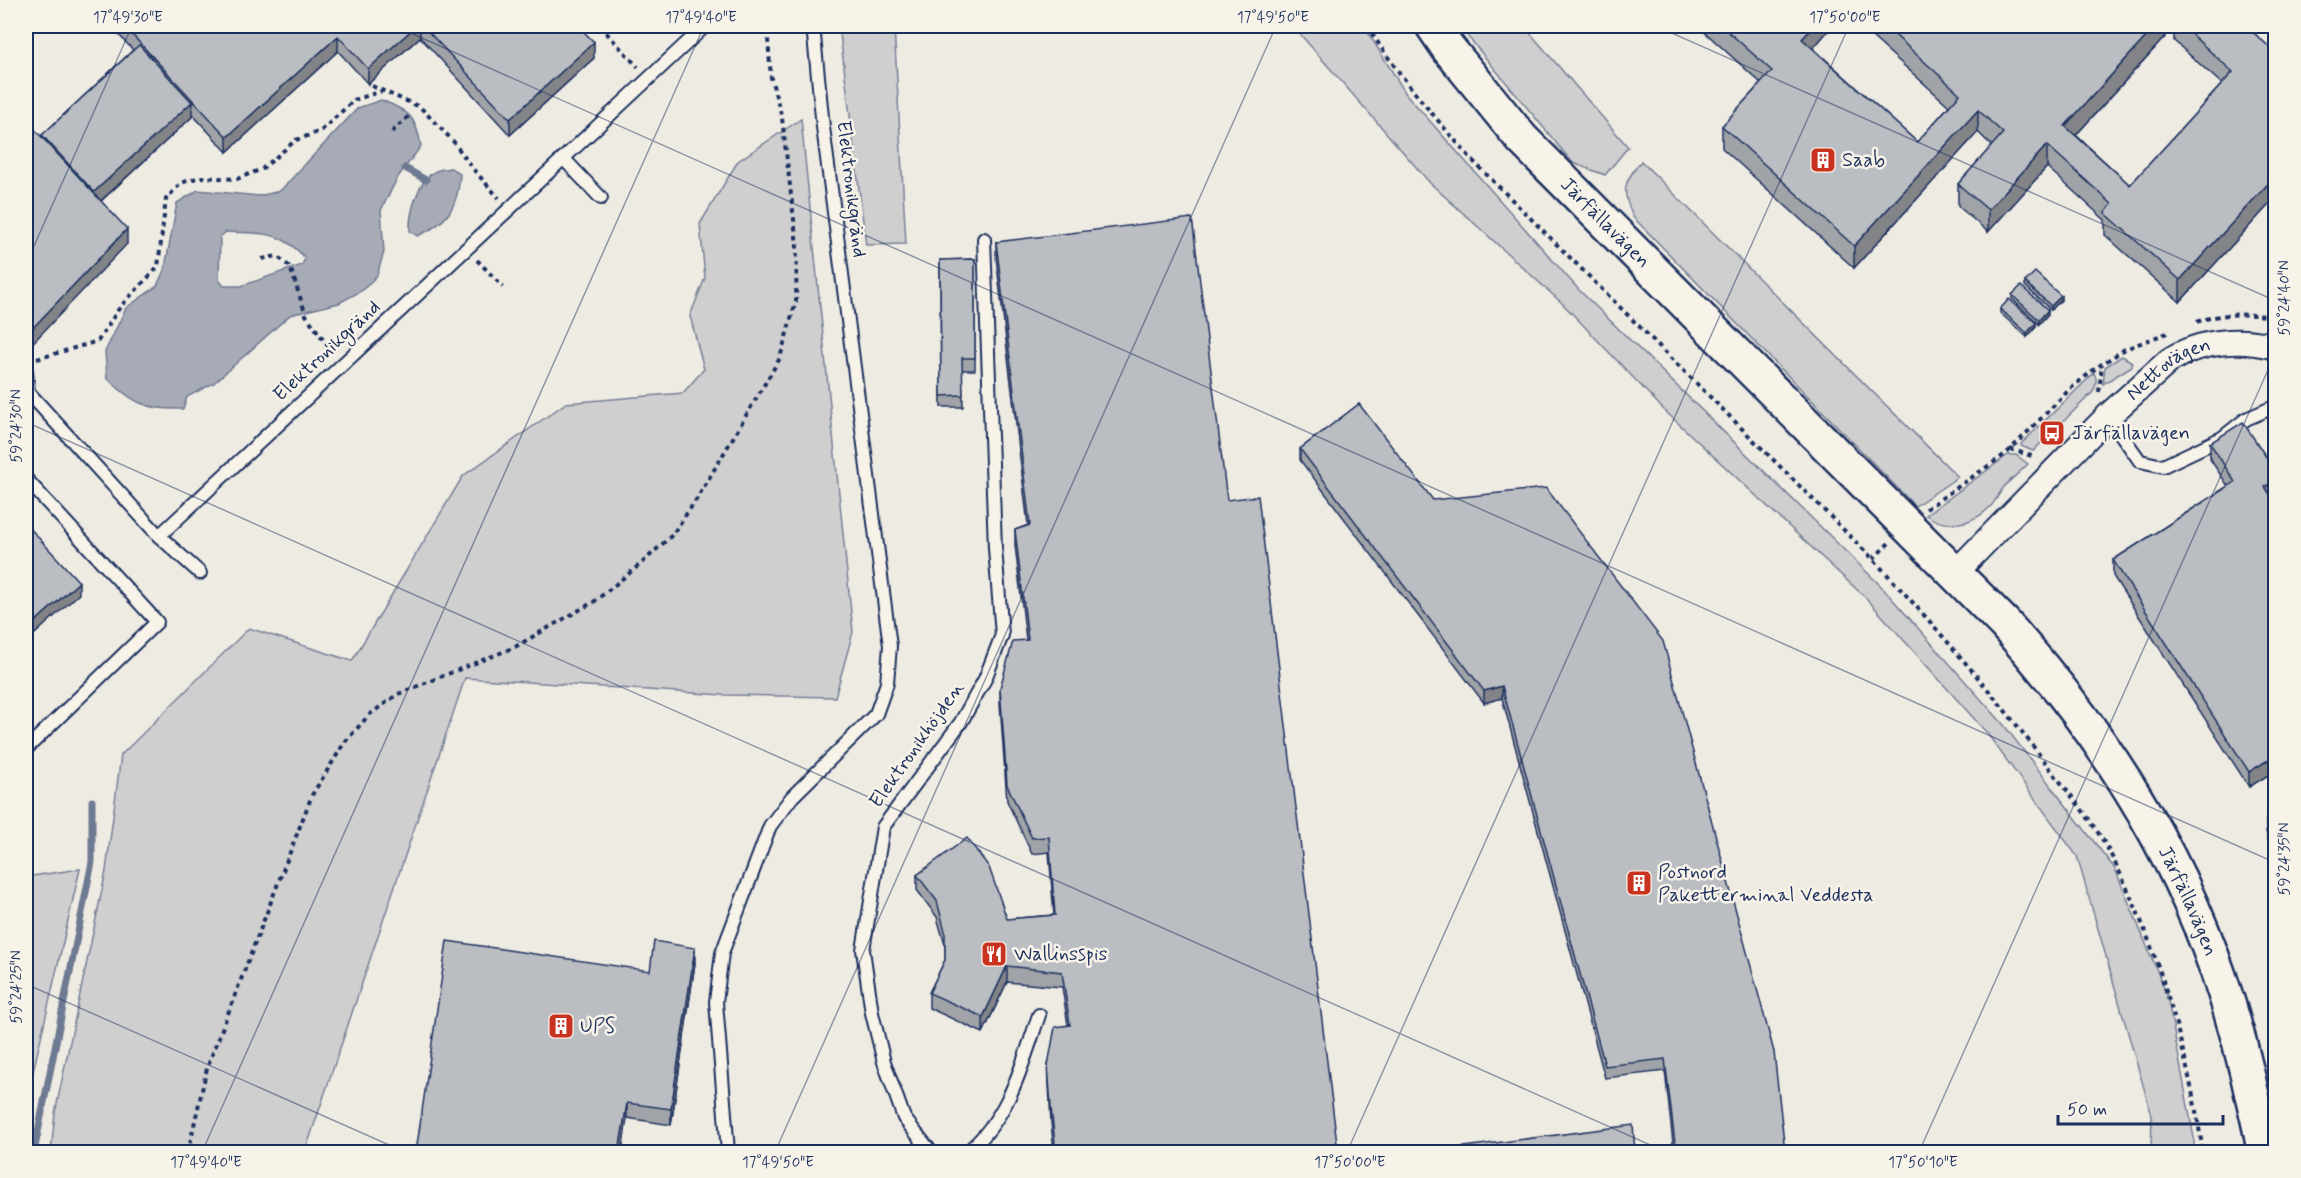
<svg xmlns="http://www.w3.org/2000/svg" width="2301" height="1178" font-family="Mynerve,sans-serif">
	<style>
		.green { fill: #cfcfcf; stroke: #757f96; stroke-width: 1.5 }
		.water { fill: #a6abb5; stroke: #6e7992; stroke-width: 1.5; fill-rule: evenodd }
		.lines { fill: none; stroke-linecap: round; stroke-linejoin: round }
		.stream { stroke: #6e7992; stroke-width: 7 }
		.lane-casing { stroke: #1b2f5e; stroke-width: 16 }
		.street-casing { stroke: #1b2f5e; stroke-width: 28 }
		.secondary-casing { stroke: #1b2f5e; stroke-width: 38 }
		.path { stroke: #1b2f5e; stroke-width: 4; stroke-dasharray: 4.5 4.5; stroke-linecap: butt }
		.lane { stroke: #f7f3e8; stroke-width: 12 }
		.street { stroke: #f7f3e8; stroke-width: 24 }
		.secondary { stroke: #f7f3e8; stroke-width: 33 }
		.wall { fill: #a0a3a7; stroke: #1b2f5e; stroke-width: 1.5; fill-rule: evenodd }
		.shaded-wall { fill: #828488; stroke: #1b2f5e; stroke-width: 1.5 }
		.building { fill: #babdc2; stroke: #1b2f5e; stroke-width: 1.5 }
		.ticks { fill: none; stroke: #1b2f5e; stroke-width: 1.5; stroke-opacity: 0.45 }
		.labels { text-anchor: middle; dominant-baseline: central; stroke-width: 5; stroke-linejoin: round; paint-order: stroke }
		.poi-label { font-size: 20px; fill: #1b2f5e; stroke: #f7f3e8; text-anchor: start }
		.street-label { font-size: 20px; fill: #1b2f5e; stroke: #f7f3e8 }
		.neatline { fill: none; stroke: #1b2f5e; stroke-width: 2 }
		.ticks-label { font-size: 15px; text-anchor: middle; fill: #1b2f5e }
	</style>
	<rect width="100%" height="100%" fill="#eeebe2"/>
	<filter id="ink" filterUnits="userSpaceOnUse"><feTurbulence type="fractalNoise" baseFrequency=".0167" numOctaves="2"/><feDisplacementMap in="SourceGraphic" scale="12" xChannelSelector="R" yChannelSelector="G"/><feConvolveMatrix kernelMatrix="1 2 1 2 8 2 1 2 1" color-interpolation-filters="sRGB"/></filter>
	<g filter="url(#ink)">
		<g class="green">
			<polygon points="839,26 894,26 906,244 866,245"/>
			<polygon points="1293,26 1364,26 1406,94 1579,290 1879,584 2003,724 2115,869 2167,995 2194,1138 2194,1152 2151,1152 2152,1116 2077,856 1986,732 1867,599 1665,411 1563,304 1430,183"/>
			<polygon points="1459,26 1524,26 1628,147 1605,175 1573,163"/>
			<polygon points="801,119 853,632 835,697 723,695 465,678 305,1152 51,1152 55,1113 106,871 121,755 249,628 352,661 463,476 566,403 683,393 704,369 690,316 705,278 700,224 738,161"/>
			<path d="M1641,161L1958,477L1915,506L1633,217C1621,190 1623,184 1641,161Z"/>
			<polygon points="2122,356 2132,362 2132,366 2103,384 2105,367"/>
			<path d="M2094,373C2098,380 2096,387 2092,393L2033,451L2021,446V444Z"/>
			<path d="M2008,455H2016L2028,464C2020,472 2011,479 2004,487C1999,493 1996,501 1990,507C1974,524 1946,530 1926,515Z"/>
			<polygon points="80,869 26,1102 26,877"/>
		</g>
		<g class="water">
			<path d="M381,100C409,111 416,116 421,146L398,177L381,210L384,252L377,275L363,290L339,303L290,315L214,383L187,397L183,409C146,410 133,403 107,378L105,352L126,308L157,286L165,268L177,203L198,190L259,196L280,191L358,108ZM226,232C261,234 280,229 305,258L302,265L241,286H224L219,280L220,237Z"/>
			<path d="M451,168L460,174C458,207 448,223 417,236L410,231C409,214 418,179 436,171C440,169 446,169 451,168Z"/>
		</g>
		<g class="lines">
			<g class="stream">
				<polyline points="405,168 426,180"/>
				<polyline points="34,1152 92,862 92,801"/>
			</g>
			<g class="lane-casing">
				<g id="lane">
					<polyline points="563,158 601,198"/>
					<polyline points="26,370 28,392 159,536"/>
					<polyline points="2108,416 2140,461 2163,466 2222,438 2246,419 2269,409"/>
					<polyline points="26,479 157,622 26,749"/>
					<polyline points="200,573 159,536 705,26"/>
					<polyline points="728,1152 716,1002 722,953 770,826 792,797 876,714 887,683 890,646 823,127 813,26"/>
					<polyline points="931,1152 904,1118 884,1062 872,1013 863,950 883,827 961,722 985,679 1002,635 995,548 984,239"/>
					<path d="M967,1152C1009,1118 1022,1065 1039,1015"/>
				</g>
			</g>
			<g class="street-casing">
				<g id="street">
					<path id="s1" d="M1955,573L2108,416L2170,360C2201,340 2241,338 2276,347"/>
				</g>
			</g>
			<g class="secondary-casing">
				<g id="secondary">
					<path id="s2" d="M1433,26L1448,48L1522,139L2004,623C2125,758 2207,898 2248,1077C2253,1102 2261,1127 2264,1152"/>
				</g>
			</g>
			<g class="path">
				<polyline points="600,26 638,67"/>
				<path d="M1367,26C1398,75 1436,119 1475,163L1873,559C1936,627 1996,696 2051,770C2072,797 2096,825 2111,855C2159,949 2187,1049 2203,1152"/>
				<polyline points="372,86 420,107 453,141 473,169 499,198"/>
				<polyline points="392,132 411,114"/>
				<polyline points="262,259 277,256 290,267 306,315 332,352"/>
				<polyline points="477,260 503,287"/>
				<path d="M2197,322C2223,312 2248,314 2276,317"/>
				<polyline points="37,359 98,341 120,307 158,267 166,199 181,183 200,177 237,179 262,169 296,140 321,131 354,100 382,91"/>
				<polyline points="2099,392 2102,364"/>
				<polyline points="2010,449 2035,457"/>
				<polyline points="1926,509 2007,453 2070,389 2096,368 2125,349 2167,333"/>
				<polyline points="1873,559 1889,543"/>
				<polyline points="188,1152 207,1068 312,795 345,742 369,715 398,694 515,647 595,601 643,562 672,535 698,497 780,358 796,301 797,245 782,118 771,78 767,26"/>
			</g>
			<use href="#lane" class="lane"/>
			<use href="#street" class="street"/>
			<use href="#secondary" class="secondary"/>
		</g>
		<g class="wall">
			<polygon points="118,26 578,26 594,58 510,135 420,37 368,84 338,51 227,152 192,114 192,117 101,201 127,244 42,137 42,135 133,50 118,34"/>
			<path d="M1698,26H1828V31L1813,48L1917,142L1949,106L1860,26H2246L2276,53V197L2180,302L2105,235V220L2047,167L1988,232L1958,206V184L1992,146L1978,132L1854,268L1722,148V126L1761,83ZM2174,27V41L2222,84L2130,185L2076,135Z"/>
			<polygon points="996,242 1227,500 1338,1152 1054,1152 1051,1123 1048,1065 1068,1025 1062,987 1007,982 983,1033 929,1008 929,993 945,960 945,945 937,917 917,890 917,875 1007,919 1054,915 1049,852 1032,854 1007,801 1000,703 1000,688 1026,640 1015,545 1015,530 1028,525 996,257"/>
			<polygon points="975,259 975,370 962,370 963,407 941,407 940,260"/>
			<polygon points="2025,282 2061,300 2051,310 2025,286"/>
			<polygon points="2012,295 2048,314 2039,324 2012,299"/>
			<polygon points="2000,309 2036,327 2027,337 2000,313"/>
			<polygon points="1359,404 1785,1152 1674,1152 1665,1071 1605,1078 1502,698 1484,703 1300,460 1300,449"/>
			<polygon points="2210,443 2272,498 2276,503 2276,770 2249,787 2113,576 2113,560 2228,486 2210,459"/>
			<polygon points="2276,817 2276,874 2266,831 2266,819"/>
			<polygon points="695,963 671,1125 627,1118 416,1152 650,971"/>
		</g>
		<g class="shaded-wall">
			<polygon points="416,26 420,26 420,37 368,84 368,69"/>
			<polygon points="1814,26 1828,26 1828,31 1802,61 1802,39"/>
			<polygon points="2156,26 2174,26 2174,27 2065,147 2065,126"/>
			<polygon points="338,36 338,51 227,152 227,137"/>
			<polygon points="594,42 594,58 510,135 510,119"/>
			<polygon points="192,102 192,117 94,207 94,192"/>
			<polygon points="1978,110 1978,132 1854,268 1854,246"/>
			<polygon points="2047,145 2047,167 1988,232 1988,210"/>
			<polygon points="2276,175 2276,197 2180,302 2180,280"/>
			<polygon points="127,229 127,244 26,350 26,335"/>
			<polygon points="2061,296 2061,300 2051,310 2051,306"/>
			<polygon points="2048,310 2048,314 2039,324 2039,320"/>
			<polygon points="2036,323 2036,327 2027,337 2027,333"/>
			<polygon points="2276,480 2276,496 2265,502 2265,487"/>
			<polygon points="79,582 79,594 26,642 26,630"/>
			<polygon points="1502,686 1502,698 1484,703 1484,691"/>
			<polygon points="2276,755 2276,770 2249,787 2249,772"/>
			<polygon points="695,948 695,963 671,1125 671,1109"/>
			<polygon points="1007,966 1007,982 983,1033 983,1017"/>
			<polygon points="627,1103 627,1118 622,1152 619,1152"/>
		</g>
		<g class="building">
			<polygon points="124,26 416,26 368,69 338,36 227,137"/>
			<polygon points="423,26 578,26 594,42 510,119"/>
			<polygon points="1722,26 1814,26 1802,39 1917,142 1960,94 1885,26 2156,26 2065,126 2130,185 2233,72 2182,26 2246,26 2276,53 2276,175 2180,280 2105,213 2112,204 2047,145 1988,210 1958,184 2003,133 1978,110 1854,246 1722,126 1772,71"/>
			<polygon points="139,45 192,102 94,192 42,135"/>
			<polygon points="26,120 127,229 26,335"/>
			<polygon points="1192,218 1227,500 1258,496 1338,1152 1056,1152 1051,1108 1048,1065 1055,1027 1070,1025 1062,972 1007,966 983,1017 929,993 945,960 945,931 937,901 917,875 967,838 989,867 1007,919 1055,915 1049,837 1032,838 1007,785 1000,688 1013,641 1028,640 1015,530 1030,525 996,242"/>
			<polygon points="975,259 975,358 962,358 963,395 941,396 940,260"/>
			<polygon points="2035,272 2061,296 2051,306 2025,282"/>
			<polygon points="2021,286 2048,310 2039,320 2012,295"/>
			<polygon points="2009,299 2036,323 2027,333 2000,309"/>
			<polygon points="1359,404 1433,500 1546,488 1663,641 1774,1052 1785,1152 1676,1152 1665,1059 1605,1066 1502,686 1484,691 1300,449"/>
			<polygon points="2243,422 2276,472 2276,480 2265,487 2276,503 2276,755 2249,772 2113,560 2235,482 2210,443"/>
			<polygon points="26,524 79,582 26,630"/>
			<polygon points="2276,817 2276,862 2266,819"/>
			<polygon points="447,941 650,971 654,941 695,948 671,1109 627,1103 619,1152 416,1152"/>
			<polygon points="1633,1125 1635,1152 1426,1152"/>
		</g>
	</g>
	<path class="ticks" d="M395,26L2276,863M1656,26L2276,301M26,264L132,26M26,422L1666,1152M26,984L405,1152M202,1152L704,26M775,1152L1276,26M1347,1152L1849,26M1919,1152L2276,352"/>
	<defs>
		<g id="building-square" transform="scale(1.35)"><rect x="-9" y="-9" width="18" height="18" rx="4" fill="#c8321e" stroke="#f7f3e8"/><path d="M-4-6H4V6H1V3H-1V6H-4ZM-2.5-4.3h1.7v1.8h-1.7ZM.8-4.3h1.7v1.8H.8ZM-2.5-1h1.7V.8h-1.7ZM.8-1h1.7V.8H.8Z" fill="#fff"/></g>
		<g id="bus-square" transform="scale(1.35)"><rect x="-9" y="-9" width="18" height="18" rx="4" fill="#c8321e" stroke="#f7f3e8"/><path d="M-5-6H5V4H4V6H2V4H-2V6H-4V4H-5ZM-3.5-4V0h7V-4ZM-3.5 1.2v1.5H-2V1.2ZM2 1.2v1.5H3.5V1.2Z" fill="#fff"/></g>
		<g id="restaurant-square" transform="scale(1.35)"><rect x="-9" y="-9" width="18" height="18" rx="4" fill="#c8321e" stroke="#f7f3e8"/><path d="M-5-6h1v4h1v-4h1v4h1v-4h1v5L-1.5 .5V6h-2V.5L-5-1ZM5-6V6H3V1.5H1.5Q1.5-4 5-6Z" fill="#fff"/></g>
	</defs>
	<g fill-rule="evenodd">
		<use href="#building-square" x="1823" y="160"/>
		<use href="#bus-square" x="2052" y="433"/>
		<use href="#building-square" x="1639" y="883"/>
		<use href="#restaurant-square" x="994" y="954"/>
		<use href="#building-square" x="561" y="1026"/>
	</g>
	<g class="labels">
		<g class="poi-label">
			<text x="1842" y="160">Saab</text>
			<text x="2072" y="433">Järfällavägen</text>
			<text x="1658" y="872">Postnord<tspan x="1658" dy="23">Paketterminal Veddesta</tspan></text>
			<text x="1014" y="954">Wallinsspis</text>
			<text x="580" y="1026">UPS</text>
		</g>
		<g class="street-label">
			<text transform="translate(851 189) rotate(83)">Elektronikgränd</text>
			<text stroke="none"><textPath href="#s2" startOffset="262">Järfällavägen</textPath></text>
			<text transform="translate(327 351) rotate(-43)">Elektronikgränd</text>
			<text stroke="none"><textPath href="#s1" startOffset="297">Nettovägen</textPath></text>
			<text transform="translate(917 745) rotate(-55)">Elektronikhöjden</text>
			<text stroke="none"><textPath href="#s2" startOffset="1162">Järfällavägen</textPath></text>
		</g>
	</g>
	<rect width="2301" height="1178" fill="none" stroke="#f7f3e8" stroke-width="66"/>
	<path d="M2058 1115v9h165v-9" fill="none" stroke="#1b2f5e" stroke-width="3"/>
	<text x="2067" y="1115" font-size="18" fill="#1b2f5e" stroke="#f7f3e8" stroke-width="4.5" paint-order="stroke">50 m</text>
	<rect x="33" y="33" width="2235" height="1112" class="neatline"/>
	<g class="ticks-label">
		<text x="128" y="22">17°49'30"E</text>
		<text x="701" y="22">17°49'40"E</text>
		<text x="1273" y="22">17°49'50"E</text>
		<text x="1845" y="22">17°50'00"E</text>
		<text transform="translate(2284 298) rotate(-90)" y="5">59°24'40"N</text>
		<text transform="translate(16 426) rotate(-90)" y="5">59°24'30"N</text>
		<text transform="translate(2284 859) rotate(-90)" y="5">59°24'35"N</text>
		<text transform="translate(16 987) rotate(-90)" y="5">59°24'25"N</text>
		<text x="206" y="1167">17°49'40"E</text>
		<text x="778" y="1167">17°49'50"E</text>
		<text x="1350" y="1167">17°50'00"E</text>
		<text x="1923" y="1167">17°50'10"E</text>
	</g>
</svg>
